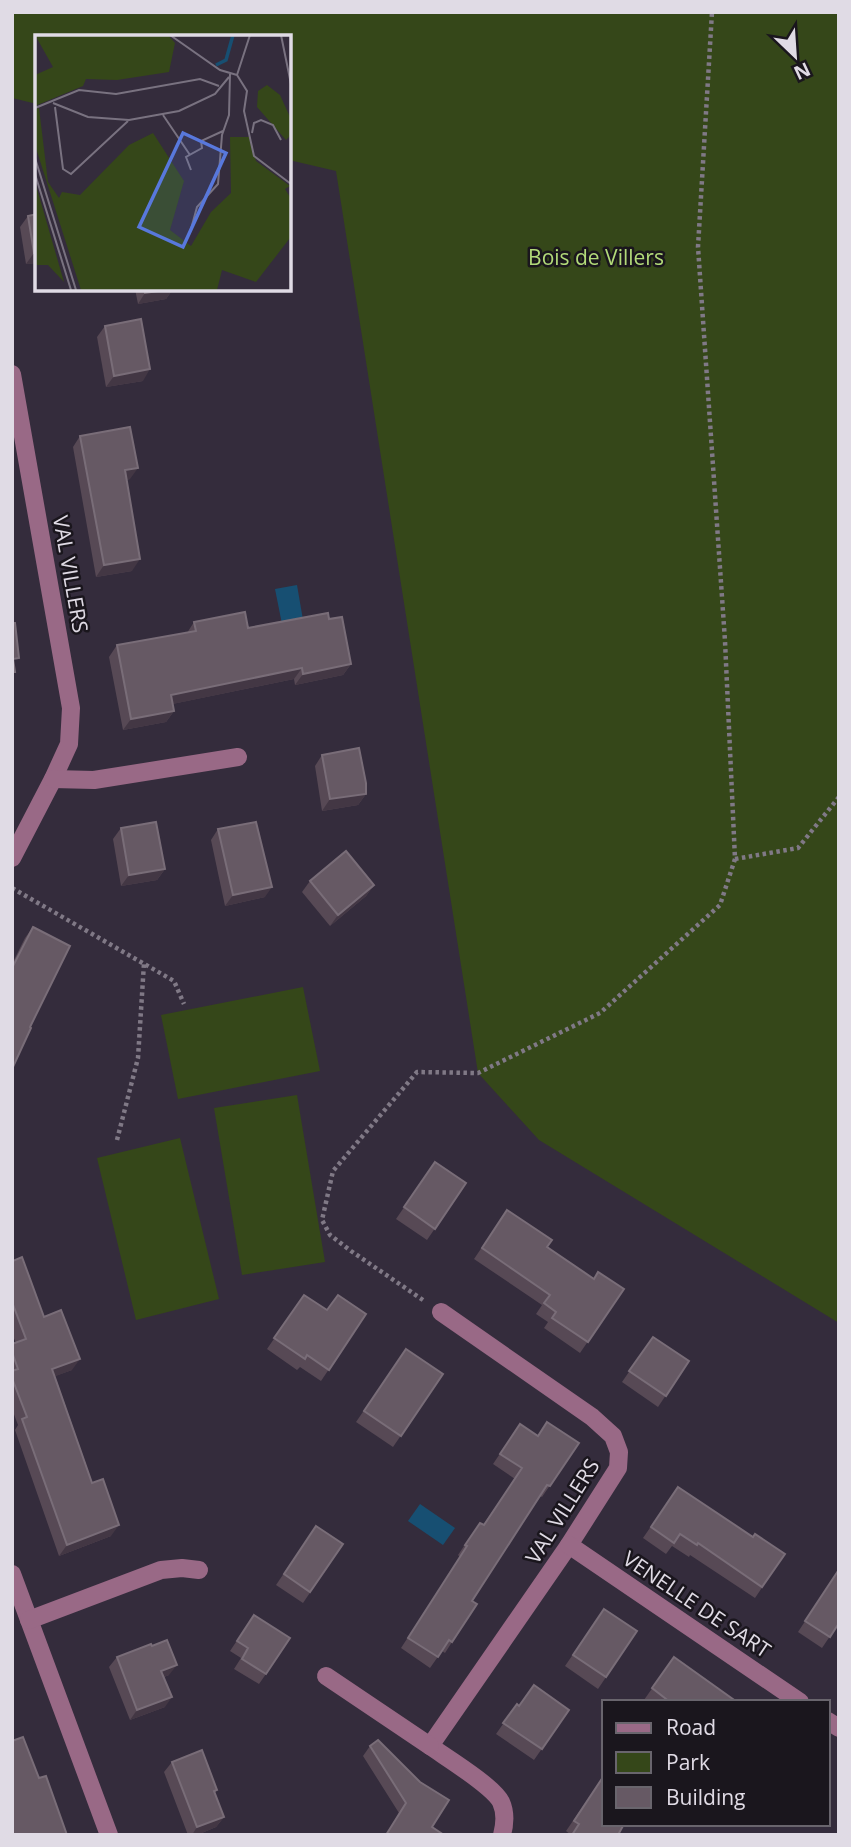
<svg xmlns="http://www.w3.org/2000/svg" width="851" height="1847" font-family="'Open Sans',sans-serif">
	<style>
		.green { fill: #354719 }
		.water { fill: #174f72 }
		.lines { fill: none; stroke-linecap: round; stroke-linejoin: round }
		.path { stroke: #807986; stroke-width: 4.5; stroke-dasharray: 3.5 3.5; stroke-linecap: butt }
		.minor { stroke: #996986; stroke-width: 18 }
		.wall { fill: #574955 }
		.shaded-wall { fill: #433744 }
		.building { fill: #665964; stroke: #796d78; stroke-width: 2 }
		.labels { text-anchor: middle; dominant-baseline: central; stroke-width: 5; stroke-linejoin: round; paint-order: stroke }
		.park-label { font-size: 21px; fill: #b2da79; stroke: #1a161d }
		.street-label { font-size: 21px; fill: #e0dbe5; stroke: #1a161d }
		.inset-river { fill: none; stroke: #174f72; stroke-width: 3.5 }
		.inset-road { fill: none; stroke: #797280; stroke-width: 2 }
		.view { fill: #5878dc; fill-opacity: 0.15; stroke: #5878dc; stroke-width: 3.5 }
		.inset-edge { fill: none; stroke: #e0dbe5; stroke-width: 3.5 }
	</style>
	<rect width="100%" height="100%" fill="#342c3c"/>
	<g class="green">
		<polygon points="12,12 839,12 839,1323 539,1140 478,1073 336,171 289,160 289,37 37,37 37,104 12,98"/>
		<polygon points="303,987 320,1071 178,1099 161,1015"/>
		<polygon points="297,1095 325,1262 242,1275 214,1108"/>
		<polygon points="180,1138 219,1299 136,1320 97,1158"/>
	</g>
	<g class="water">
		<polygon points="297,585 303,620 282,624 275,589"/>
		<polygon points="420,1504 455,1528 443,1545 408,1521"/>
	</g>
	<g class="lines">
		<g class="path">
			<polyline points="735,859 798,848 839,797"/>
			<polyline points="12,888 174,981 184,1004"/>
			<polyline points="117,1140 138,1058 144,963"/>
			<polyline points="423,1300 351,1251 330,1235 322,1220 333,1171 417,1072 478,1073 600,1013 720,905 735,859 725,641 698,247 712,12"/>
		</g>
		<g class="minor">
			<polyline points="12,374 71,708 69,744 53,779 12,858"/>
			<polyline points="53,779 94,780 238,757"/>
			<path d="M441,1312L592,1417L613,1436L619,1452L618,1468L569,1545L430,1746C447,1758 493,1786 501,1802C506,1813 505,1824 502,1835"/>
			<polyline points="569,1545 800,1702"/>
			<polyline points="12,1574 109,1835"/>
			<polyline points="29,1620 161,1570 182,1568 199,1570"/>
			<polyline points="326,1676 430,1746"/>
			<polyline points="828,1721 839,1728"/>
		</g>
	</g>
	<g class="wall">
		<polygon points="28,216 37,263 26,264 20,227"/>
		<polygon points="135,289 173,289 166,299 138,304"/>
		<polygon points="105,326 143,381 106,387 97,337"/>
		<polygon points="80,436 130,479 126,480 132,571 96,577 73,447"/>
		<polygon points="329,619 351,664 343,675 295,685 294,679 172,704 174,711 166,722 123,730 109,657 117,645 187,633 194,622 248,628"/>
		<polygon points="322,755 366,794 358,805 322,811 315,766"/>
		<polygon points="121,828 165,869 157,880 121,886 113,839"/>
		<polygon points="218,829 265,897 225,906 211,840"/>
		<polygon points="310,881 374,885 366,896 330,926 302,892"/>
		<polygon points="33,927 30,1027 12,1069 12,964 25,938"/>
		<polygon points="435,1162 466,1183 427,1240 396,1219"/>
		<polygon points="507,1210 547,1247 593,1279 624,1289 580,1353 544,1328 548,1322 536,1314 542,1305 474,1259"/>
		<polygon points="12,1258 72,1370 55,1376 111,1536 59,1556 15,1430 18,1425 12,1409 12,1344 16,1343 12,1334"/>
		<polygon points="304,1295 327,1310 366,1314 321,1381 300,1367 297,1370 267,1349"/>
		<polygon points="653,1337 689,1361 658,1407 622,1382"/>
		<polygon points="406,1349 443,1374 393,1447 356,1422"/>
		<polygon points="520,1424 538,1436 579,1443 542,1497 540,1496 472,1601 452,1642 445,1653 442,1651 430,1668 401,1648 460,1557 458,1555 472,1534 483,1525 515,1479 493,1464"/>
		<polygon points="678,1487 753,1537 785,1554 755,1598 690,1555 689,1557 672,1546 666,1554 643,1538"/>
		<polygon points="316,1526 343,1544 303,1603 276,1585"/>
		<polygon points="838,1571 839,1623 822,1648 798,1632"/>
		<polygon points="604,1609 637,1631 598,1689 565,1666"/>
		<polygon points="254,1615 266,1674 259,1684 234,1669 241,1658 230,1651"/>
		<polygon points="117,1657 169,1675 164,1677 165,1707 130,1720 109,1667"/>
		<polygon points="674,1657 737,1702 647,1702 644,1700"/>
		<polygon points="517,1704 519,1706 569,1710 534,1760 496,1734"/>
		<polygon points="370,1746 432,1827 444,1835 386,1835 399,1813 363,1756"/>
		<polygon points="172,1762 217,1790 215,1793 224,1817 216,1827 197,1835 188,1835 164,1772"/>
		<polygon points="603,1777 618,1835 571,1835 566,1831"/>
	</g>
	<g class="shaded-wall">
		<polygon points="34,253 37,253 37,263 26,264"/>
		<polygon points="173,289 166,299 138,304 145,293"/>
		<polygon points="150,369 143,381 106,387 114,376"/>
		<polygon points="138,468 130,479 117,482 125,470"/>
		<polygon points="140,559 132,571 96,577 104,565"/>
		<polygon points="351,664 343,675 295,685 303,674"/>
		<polygon points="302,668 294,679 163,706 171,695"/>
		<polygon points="174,711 166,722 123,730 131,719"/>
		<polygon points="366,794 358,805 322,811 330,799"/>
		<polygon points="165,869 157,880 121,886 129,875"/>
		<polygon points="374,885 366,896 330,926 338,915"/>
		<polygon points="272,887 265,897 225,906 233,895"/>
		<polygon points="80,1359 72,1370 45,1380 52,1369"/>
		<polygon points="119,1525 111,1536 59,1556 67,1545"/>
		<polygon points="177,1665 169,1675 154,1681 161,1671"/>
		<polygon points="172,1697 165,1707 130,1720 137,1710"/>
		<polygon points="224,1817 216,1827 197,1835 192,1835 197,1827"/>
	</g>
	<g class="building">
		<polygon points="37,214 37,253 34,253 28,216"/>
		<polygon points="144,289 173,289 145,293"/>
		<polygon points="141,319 150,369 114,376 105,326"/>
		<polygon points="130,427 138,468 125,470 140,559 104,565 80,436"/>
		<polygon points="245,612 248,628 328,613 329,619 342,617 351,664 303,674 302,668 171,695 174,711 131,719 117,645 196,631 194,622"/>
		<polygon points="12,623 15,623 19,658 13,659 15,672 12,672"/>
		<polygon points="359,748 366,783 366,794 330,799 322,755"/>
		<polygon points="156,822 165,869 129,875 121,828"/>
		<polygon points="256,822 272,887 233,895 218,829"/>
		<polygon points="346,851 374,885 338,915 310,881"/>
		<polygon points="33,927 70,946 30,1027 31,1028 12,1069 12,968"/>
		<polygon points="435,1162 466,1183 435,1229 404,1207"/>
		<polygon points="507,1210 552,1240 547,1247 594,1279 598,1272 624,1289 588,1342 552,1318 556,1312 544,1303 550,1295 482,1248"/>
		<polygon points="22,1257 44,1317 61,1310 80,1359 52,1369 92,1483 103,1479 119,1525 67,1545 22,1419 27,1417 12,1378 12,1371 18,1369 12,1352 12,1344 26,1339 12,1302 12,1258 13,1261"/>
		<polygon points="304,1295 327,1310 338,1295 366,1314 329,1370 307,1355 305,1359 274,1338"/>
		<polygon points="653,1337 689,1361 666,1396 629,1371"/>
		<polygon points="406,1349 443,1374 401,1436 364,1411"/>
		<polygon points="547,1422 579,1443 550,1486 547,1485 472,1601 477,1604 452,1642 449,1640 438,1657 408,1638 467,1546 465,1545 480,1523 484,1525 522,1468 500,1454 520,1424 538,1436"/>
		<polygon points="678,1487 753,1537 755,1534 785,1554 762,1587 698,1543 697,1545 680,1534 674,1543 651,1527"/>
		<polygon points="316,1526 343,1544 310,1592 284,1574"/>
		<polygon points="838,1571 839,1623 830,1637 805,1621"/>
		<polygon points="604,1609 637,1631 606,1677 573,1655"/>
		<polygon points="254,1615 290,1638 266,1674 242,1659 248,1648 237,1641"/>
		<polygon points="167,1640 177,1665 161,1671 172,1697 137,1710 117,1657 151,1644 152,1646"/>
		<polygon points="674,1657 737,1702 670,1702 652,1688"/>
		<polygon points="534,1685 569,1710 542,1749 503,1723 517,1704 519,1706"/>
		<polygon points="23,1737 39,1778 46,1776 67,1835 13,1835 12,1741"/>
		<polygon points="378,1740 420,1782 449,1800 432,1827 444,1835 386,1835 406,1803 370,1746"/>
		<polygon points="202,1750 217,1790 214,1791 224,1817 197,1827 172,1762"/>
		<polygon points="603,1777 604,1777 604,1824 624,1824 618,1835 572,1835 579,1824 574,1821"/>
	</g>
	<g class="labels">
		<g class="park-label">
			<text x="596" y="257">Bois de Villers</text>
		</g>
		<g class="street-label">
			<text transform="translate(71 574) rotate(80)">VAL VILLERS</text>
			<text transform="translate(562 1511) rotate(-58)">VAL VILLERS</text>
			<text transform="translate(697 1604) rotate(34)">VENELLE DE SART</text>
		</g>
	</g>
	<g transform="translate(35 35)">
		<rect width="256" height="256" fill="#342c3c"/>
		<path d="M0,0H133L140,8L134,37L82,45L51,44L48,51L0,71V40L18,32ZM232,50L245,60L255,82V101L251,105L222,72L223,56ZM4,73L13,147L24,163L27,157L45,160L94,110L118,98L149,146L135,195L156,211L176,177L196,158L195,102H214L221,126L255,151L250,154L255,162V203L221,247L187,235L182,255H46L0,110V74ZM0,147L29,247L13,230H0Z" fill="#354719"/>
		<path class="inset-river" d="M181,30L191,25L198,0"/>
		<path class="inset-road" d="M135,0L185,35L202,40M246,0L256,49M202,40L212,56L209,76L219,121L256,149M202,40L215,0M18,68L53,82L94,85L144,76L180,59L194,42M20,72L28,134L36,139L93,86M0,73L44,55L81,59L165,44L184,51M128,80L155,120M217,98L219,88L226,85L238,90L246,105M0,123L41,255M156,135L151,122L167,113L166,106L188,96M0,139L36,255M156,194L162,172L183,149L187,100L194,80L195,39"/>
		<path class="view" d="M148,98L191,118L148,212L104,192Z"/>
		<rect width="256" height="256" class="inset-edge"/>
	</g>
	<rect width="851" height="1847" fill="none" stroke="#e0dbe5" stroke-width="28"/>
	<rect x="602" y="1700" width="228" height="126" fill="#1a161d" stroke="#69656d" stroke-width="2"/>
	<rect x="616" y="1723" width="35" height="10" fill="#996986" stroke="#69656d" stroke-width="2"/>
	<text x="666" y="1735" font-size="21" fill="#e0dbe5">Road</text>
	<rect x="616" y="1752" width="35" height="21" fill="#354719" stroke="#69656d" stroke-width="2"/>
	<text x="666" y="1770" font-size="21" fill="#e0dbe5">Park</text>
	<rect x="616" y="1787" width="35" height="21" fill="#665964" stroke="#69656d" stroke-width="2"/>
	<text x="666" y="1805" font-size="21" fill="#e0dbe5">Building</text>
	<g transform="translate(795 56) rotate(155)" stroke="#1a161d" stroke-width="5" paint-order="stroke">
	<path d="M0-5L12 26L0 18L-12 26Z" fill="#e0dbe5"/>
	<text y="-10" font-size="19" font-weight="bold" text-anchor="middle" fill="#e0dbe5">N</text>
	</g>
</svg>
